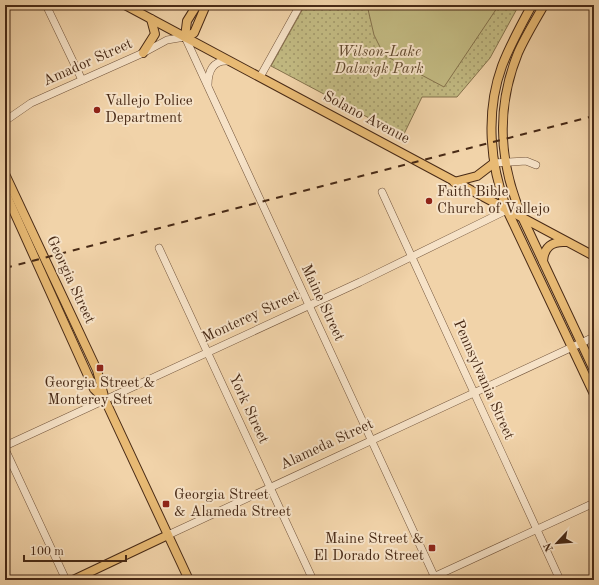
<svg xmlns="http://www.w3.org/2000/svg" width="599" height="585" font-family="'Old Standard TT',serif">
	<style>
		.park { fill: url(#park-dots); stroke: #85724c }
		.pitch { fill: #c2ba82; stroke: #85724c }
		.lines { fill: none; stroke-linecap: round; stroke-linejoin: round }
		.minor-casing { stroke: #72543b; stroke-width: 8 }
		.major-casing { stroke: #482a16; stroke-width: 10 }
		.minor { stroke: #f6e2c7; stroke-width: 7 }
		.major { stroke: #e8ba74; stroke-width: 8 }
		.rail { stroke: #482a16; stroke-width: 2; stroke-dasharray: 7 7; stroke-linecap: butt }
		.poi-dot { fill: #8f2418; stroke: #f6e2c7; stroke-width: 1.5 }
		.labels { text-anchor: middle; dominant-baseline: central; stroke-width: 4; stroke-linejoin: round; paint-order: stroke }
		.park-label { font-size: 15px; font-style: italic; fill: #60472c; stroke: #f6e2c7 }
		.street-label { font-size: 15px; fill: #482a16; stroke: #f6e2c7 }
		.poi-label { font-size: 15px; fill: #482a16; stroke: #f6e2c7; text-anchor: start }
	</style>
	<defs>
		<pattern id="park-dots" width="8" height="8" patternUnits="userSpaceOnUse"><rect width="8" height="8" fill="#c2ba82"/><path d="M2 2h.1M6 6h.1" fill="none" stroke="#a09769" stroke-width="1.8" stroke-linecap="round"/></pattern>
	</defs>
	<rect width="100%" height="100%" fill="#f1d3a9"/>
	<filter id="stains"><feTurbulence type="fractalNoise" baseFrequency=".005" numOctaves="4"/><feColorMatrix values="0 0 0 0 .2 0 0 0 0 .09 0 0 0 0 .02 0 0 0 .5 -.17"/></filter>
	<radialGradient id="worn" r=".72"><stop offset=".6" stop-color="#630" stop-opacity="0"/><stop offset="1" stop-color="#630" stop-opacity=".3"/></radialGradient>
	<polygon class="park" points="305,5 519,5 490,58 457,97 422,97 403,136 271,66"/>
	<polygon class="pitch" points="367,5 499,5 444,87 384,55 374,35"/>
	<g class="lines">
		<g class="minor-casing">
			<g id="minor">
				<polyline points="46,5 82,80"/>
				<polyline points="260,77 300,5"/>
				<path d="M208,85C208,71 213,60 228,61"/>
				<polyline points="5,121 31,103 143,53 167,40 185,37 436,580"/>
				<polyline points="494,163 526,161 536,165"/>
				<polyline points="382,192 560,580"/>
				<polyline points="159,248 313,580"/>
				<polyline points="5,446 360,282 507,210"/>
				<polyline points="5,449 66,580"/>
				<polyline points="168,535 594,337"/>
				<polyline points="427,580 594,503"/>
			</g>
		</g>
		<g class="major-casing">
			<g id="major">
				<polyline points="125,5 594,256"/>
				<path d="M532,5C521,25 510,45 502,66C485,113 490,165 507,210L594,394"/>
				<path d="M544,5C535,21 525,37 518,53C495,110 499,164 523,219L594,370"/>
				<polyline points="185,37 194,33 206,5"/>
				<polyline points="185,37 187,21 197,5"/>
				<polyline points="143,53 155,34 151,19"/>
				<polyline points="5,174 97,370 105,400 189,580"/>
				<polyline points="454,182 477,176 494,163"/>
				<polyline points="5,192 94,389 105,400"/>
				<path d="M543,261C544,247 552,241 566,242"/>
				<polyline points="73,580 168,535"/>
			</g>
		</g>
		<use href="#minor" class="minor"/>
		<use href="#major" class="major"/>
		<polyline class="rail" points="5,268 594,116"/>
	</g>
	<g class="poi-dot">
		<circle cx="97" cy="110" r="4"/>
		<circle cx="429" cy="201" r="4"/>
		<rect x="96" y="364" width="8" height="8" rx="2"/>
		<rect x="162" y="500" width="8" height="8" rx="2"/>
		<rect x="428" y="544" width="8" height="8" rx="2"/>
	</g>
	<g class="labels">
		<g class="park-label">
			<text x="379" y="52">Wilson-Lake<tspan x="379" dy="17">Dalwigk Park</tspan></text>
		</g>
		<g class="street-label">
			<text transform="translate(88 63) rotate(-24)">Amador Street</text>
			<text transform="translate(366 118) rotate(28)">Solano Avenue</text>
			<text transform="translate(70 280) rotate(65)">Georgia Street</text>
			<text transform="translate(322 303) rotate(65)">Maine Street</text>
			<text transform="translate(251 317) rotate(-25)">Monterey Street</text>
			<text transform="translate(483 380) rotate(66)">Pennsylvania Street</text>
			<text transform="translate(248 409) rotate(65)">York Street</text>
			<text transform="translate(327 445) rotate(-25)">Alameda Street</text>
		</g>
		<g class="poi-label">
			<text x="105" y="101">Vallejo Police<tspan x="105" dy="17">Department</tspan></text>
			<text x="437" y="192">Faith Bible<tspan x="437" dy="17">Church of Vallejo</tspan></text>
			<text x="100" y="383" text-anchor="middle">Georgia Street &amp;<tspan x="100" dy="17">Monterey Street</tspan></text>
			<text x="174" y="495">Georgia Street<tspan x="174" dy="17">&amp; Alameda Street</tspan></text>
			<text x="424" y="539" text-anchor="end">Maine Street &amp;<tspan x="424" dy="17">El Dorado Street</tspan></text>
		</g>
	</g>
	<rect width="599" height="585" fill="none" stroke="#f1d3a9" stroke-width="20"/>
	<rect x="6" y="6" width="587" height="573" fill="none" stroke="#482a16" stroke-width="2"/>
	<rect x="10" y="10" width="579" height="565" fill="none" stroke="#482a16"/>
	<g transform="translate(557 543) rotate(244)" stroke="#f6e2c7" stroke-width="3" paint-order="stroke">
	<path d="M0-3L7 15L0 10L-7 15Z" fill="#482a16"/>
	<text y="-6" font-size="11" font-weight="bold" text-anchor="middle" fill="#482a16">N</text>
	</g>
	<path d="M24 555v6h102v-6" fill="none" stroke="#482a16" stroke-width="2"/>
	<text x="30" y="555" font-size="12" fill="#482a16" stroke="#f6e2c7" stroke-width="3" paint-order="stroke">100 m</text>
	<rect width="100%" height="100%" filter="url(#stains)"/>
	<rect width="100%" height="100%" fill="url(#worn)"/>
</svg>
